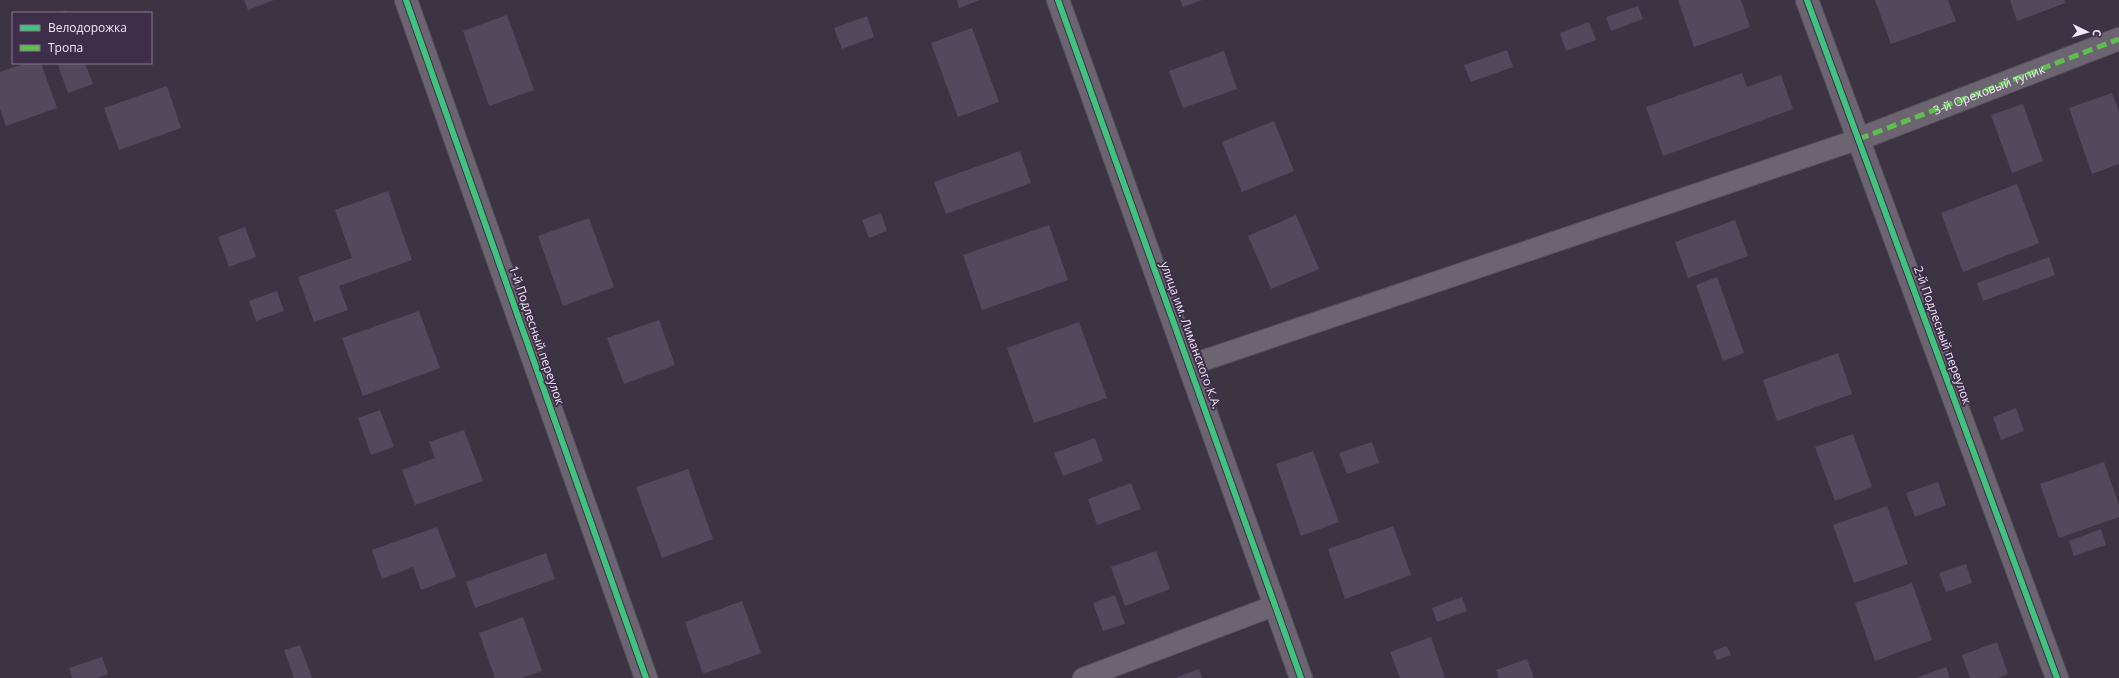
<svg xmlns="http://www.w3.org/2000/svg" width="2119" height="678" font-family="'Open Sans',sans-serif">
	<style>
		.building { fill: #54485c }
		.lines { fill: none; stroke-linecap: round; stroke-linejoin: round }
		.lane-casing { stroke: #5a525e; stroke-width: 22 }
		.street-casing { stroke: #5a525e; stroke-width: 24 }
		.lane { stroke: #6c6571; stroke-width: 20 }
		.street { stroke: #6c6571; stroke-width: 22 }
		.quiet { stroke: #5fbe4e; stroke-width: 5; stroke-dasharray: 10 5; stroke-linecap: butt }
		.cycleway-casing { stroke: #3e2e49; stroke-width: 8 }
		.cycleway { stroke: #40c37c; stroke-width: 6 }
		.labels { text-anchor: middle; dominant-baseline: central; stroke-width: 4; stroke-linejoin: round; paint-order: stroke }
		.street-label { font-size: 12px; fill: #f1e8f8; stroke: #3e2e49 }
	</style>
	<rect width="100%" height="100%" fill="#3d3443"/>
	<g class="building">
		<polygon points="244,0 274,0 248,10"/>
		<polygon points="957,0 980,0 959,8"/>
		<polygon points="1180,0 1202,0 1183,7"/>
		<polygon points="1678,0 1741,0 1750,27 1694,47"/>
		<polygon points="1875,0 1948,0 1956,21 1891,44"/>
		<polygon points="2010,0 2064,0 2065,3 2017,21"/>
		<polygon points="1638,6 1643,19 1611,31 1606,17"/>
		<polygon points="66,10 68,13 57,13"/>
		<polygon points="507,15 534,90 489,106 463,31"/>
		<polygon points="867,16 874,37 842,49 834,28"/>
		<polygon points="1589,22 1596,40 1566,51 1560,33"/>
		<polygon points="972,28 999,102 958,117 931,43"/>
		<polygon points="1507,50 1513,67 1471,82 1464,65"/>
		<polygon points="1224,51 1237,89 1183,108 1169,71"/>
		<polygon points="26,63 41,63 57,108 6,126 0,109 0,72"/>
		<polygon points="57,63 85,63 93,84 68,93"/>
		<polygon points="1742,73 1747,87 1781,75 1793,109 1663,156 1646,107"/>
		<polygon points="167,86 181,128 119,150 104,108"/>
		<polygon points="2112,93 2119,111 2119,164 2092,174 2069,108"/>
		<polygon points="2023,104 2043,161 2012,173 1991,115"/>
		<polygon points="1274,121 1294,171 1242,192 1222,142"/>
		<polygon points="1020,151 1031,183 946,214 934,182"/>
		<polygon points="2017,184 2039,243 1963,272 1941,213"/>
		<polygon points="388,191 412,260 339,286 348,310 314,322 298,277 352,258 335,210"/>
		<polygon points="881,213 887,231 869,238 862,220"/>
		<polygon points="1296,215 1319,269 1271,289 1248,236"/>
		<polygon points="589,218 614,287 563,306 538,236"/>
		<polygon points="1735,220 1748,256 1688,278 1675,242"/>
		<polygon points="1049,225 1068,280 982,310 963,255"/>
		<polygon points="245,227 256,257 229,267 218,237"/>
		<polygon points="2049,257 2055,275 1983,301 1977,283"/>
		<polygon points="1717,277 1744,353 1723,361 1696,285"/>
		<polygon points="277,291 284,311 256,321 249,301"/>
		<polygon points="419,311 440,368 363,396 342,338"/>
		<polygon points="659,320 675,365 624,384 607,338"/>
		<polygon points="1079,322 1107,398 1034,423 1007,348"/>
		<polygon points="1838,353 1852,394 1777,421 1763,380"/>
		<polygon points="2016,408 2024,431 2001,440 1993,417"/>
		<polygon points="380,410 394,447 371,455 358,418"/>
		<polygon points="464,430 483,481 415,505 402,470 435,458 429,442"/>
		<polygon points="1853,434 1872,487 1835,501 1815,447"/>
		<polygon points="1095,438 1103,461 1063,476 1054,453"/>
		<polygon points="1372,442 1379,463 1347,474 1339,453"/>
		<polygon points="1313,451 1339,522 1301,536 1276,464"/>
		<polygon points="2104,462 2119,505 2119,517 2059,538 2040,484"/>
		<polygon points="688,469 713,539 662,558 636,487"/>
		<polygon points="1938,482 1946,505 1915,517 1906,493"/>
		<polygon points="1131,483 1141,509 1097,525 1088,499"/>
		<polygon points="1887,506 1908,564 1854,583 1833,525"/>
		<polygon points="1393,526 1411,575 1345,599 1328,549"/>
		<polygon points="437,527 456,577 421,590 413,567 382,579 372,550"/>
		<polygon points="2101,529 2106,545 2074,556 2069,541"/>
		<polygon points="1156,551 1170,589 1125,606 1111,567"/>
		<polygon points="546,553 555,579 475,608 466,582"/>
		<polygon points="1966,564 1972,583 1946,592 1939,573"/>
		<polygon points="1912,583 1932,640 1875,661 1855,603"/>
		<polygon points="1115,595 1125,624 1103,631 1093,603"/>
		<polygon points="1462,597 1467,611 1437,622 1432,608"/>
		<polygon points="742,601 761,653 703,674 685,622"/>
		<polygon points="523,617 542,671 522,678 495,678 479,633"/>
		<polygon points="1431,637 1445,678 1400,678 1390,652"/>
		<polygon points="1997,642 2008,674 1999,678 1970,678 1962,655"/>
		<polygon points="300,645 312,678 294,678 284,650"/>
		<polygon points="1727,646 1731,655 1717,660 1713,651"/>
		<polygon points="102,657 108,674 97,678 72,678 69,668"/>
		<polygon points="1527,659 1534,678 1499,678 1496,670"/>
		<polygon points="1946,667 1950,678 1916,678"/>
		<polygon points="1199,669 1202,678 1175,678"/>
	</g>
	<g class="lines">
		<g class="lane-casing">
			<g id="lane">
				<polyline points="1190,365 1859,139"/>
				<polyline points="1083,678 1276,605"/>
			</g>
		</g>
		<g class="street-casing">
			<g id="street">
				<polyline points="406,0 646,678"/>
				<polyline points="1058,0 1301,678"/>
				<polyline points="1807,0 2057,678"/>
				<path id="s1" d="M1859,139L2119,39"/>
			</g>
		</g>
		<use href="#lane" class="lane"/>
		<use href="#street" class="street"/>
		<polyline class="quiet" points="1859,139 2119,39"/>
		<g class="cycleway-casing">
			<g id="cycleway">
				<polyline points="406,0 646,678"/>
				<polyline points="1058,0 1301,678"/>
				<polyline points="1807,0 2057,678"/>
			</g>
		</g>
		<use href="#cycleway" class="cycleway"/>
	</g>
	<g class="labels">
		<g class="street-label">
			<text stroke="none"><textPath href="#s1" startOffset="139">3-й Ореховый тупик</textPath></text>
			<text transform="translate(537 335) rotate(71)">1-й Подлесный переулок</text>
			<text transform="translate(1191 335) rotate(70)">улица им. Лиманского К.А.</text>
			<text transform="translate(1943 335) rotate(70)">2-й Подлесный переулок</text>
		</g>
	</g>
	<rect x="12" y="12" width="140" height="52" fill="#3e2e49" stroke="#86788f"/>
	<rect x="20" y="25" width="20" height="6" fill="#40c37c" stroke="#86788f"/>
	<text x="48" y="32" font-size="12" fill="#f1e8f8">Велодорожка</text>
	<rect x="20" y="45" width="20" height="6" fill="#5fbe4e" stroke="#86788f"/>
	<text x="48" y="52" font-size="12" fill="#f1e8f8">Тропа</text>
	<g transform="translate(2087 32) rotate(95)" stroke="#3e2e49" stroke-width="3" paint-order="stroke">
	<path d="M0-3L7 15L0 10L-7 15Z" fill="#f1e8f8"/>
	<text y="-6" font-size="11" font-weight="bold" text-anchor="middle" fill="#f1e8f8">С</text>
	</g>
</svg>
